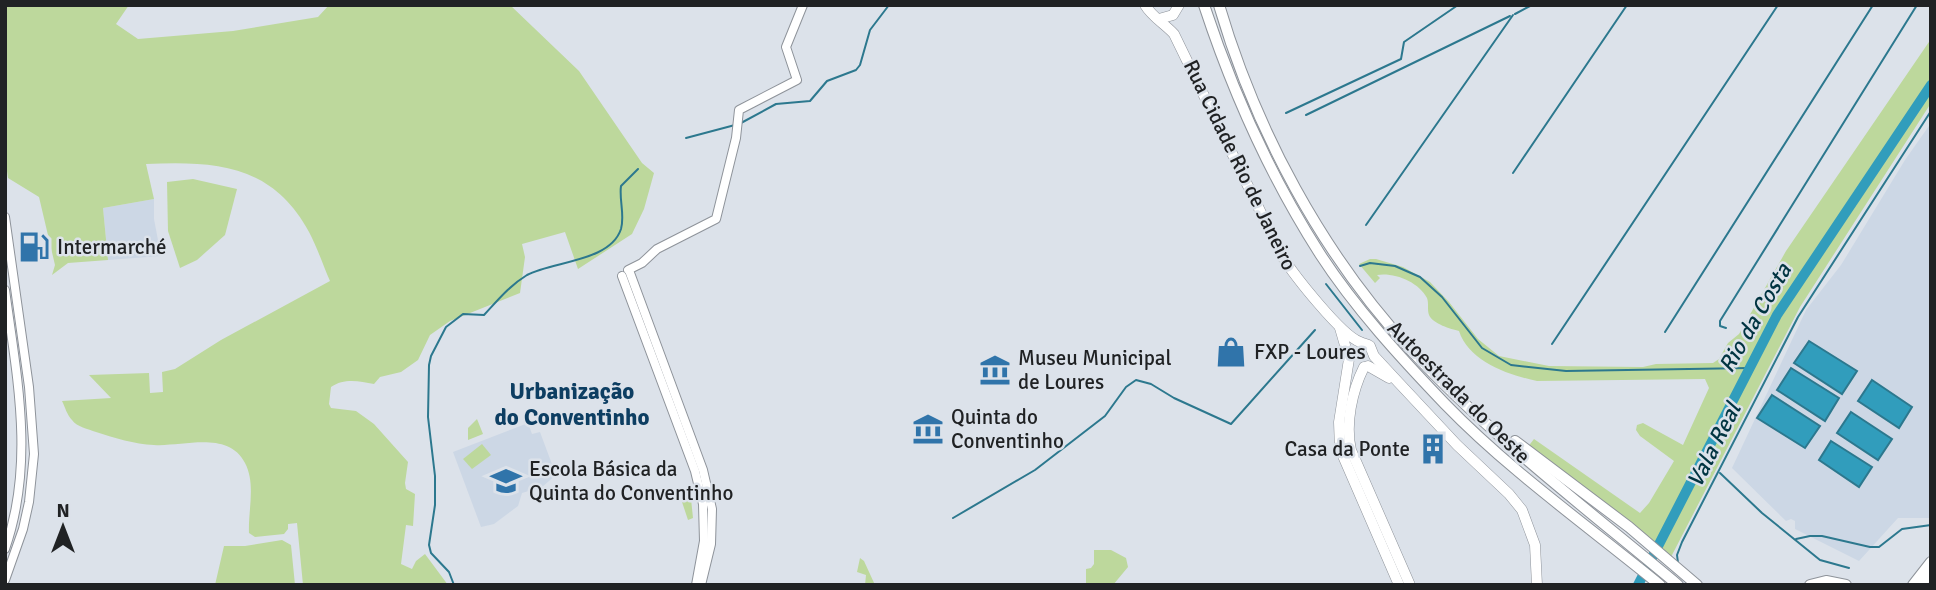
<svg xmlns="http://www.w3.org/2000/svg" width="1936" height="590" font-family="Signika,sans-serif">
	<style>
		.built { fill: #ccd7e5 }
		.green { fill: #bdd89c }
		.water { fill: #319dbc; stroke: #2c788e; stroke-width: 2 }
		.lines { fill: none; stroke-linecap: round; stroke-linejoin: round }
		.stream { stroke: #2c788e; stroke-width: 2 }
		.river { stroke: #319dbc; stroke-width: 10 }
		.secondary-casing { stroke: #8e939a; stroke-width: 10 }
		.primary-casing { stroke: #8e939a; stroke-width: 11 }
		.highway-casing { stroke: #8e939a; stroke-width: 12 }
		.secondary { stroke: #fff; stroke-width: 8 }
		.primary { stroke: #fff; stroke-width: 10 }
		.highway { stroke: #fff; stroke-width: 10 }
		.labels { text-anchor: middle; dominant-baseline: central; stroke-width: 5; stroke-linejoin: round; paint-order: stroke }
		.street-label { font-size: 21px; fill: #202224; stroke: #dce2ea }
		.poi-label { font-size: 21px; fill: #202224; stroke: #dce2ea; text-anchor: start }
		.water-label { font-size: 23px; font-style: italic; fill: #013441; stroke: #dce2ea }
		.neighbourhood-label { font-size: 23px; font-weight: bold; fill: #0d3e62; stroke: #dce2ea }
	</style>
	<rect width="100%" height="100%" fill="#dce2ea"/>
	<g class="built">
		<polygon points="1931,123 1931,518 1898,518 1859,561 1795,529 1795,521 1791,519 1786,521 1732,468 1806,310 1841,265 1905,160"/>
		<polygon points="154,199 154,219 161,256 108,260 103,208"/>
		<polygon points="528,423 532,434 540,432 556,475 542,487 522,493 518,506 494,524 481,527 453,452"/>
	</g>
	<g class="green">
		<path d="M5,5H129L116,24L138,39L233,31L318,17L329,5H510L579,71L642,163L654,173L644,209L632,234L578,269L565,232L522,244L525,257L520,293L450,321L430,335L418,360L401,372L380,377L374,384C359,381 344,378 331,387L329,404L331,408L356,411L374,424L408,462L405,483L406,489L415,494L413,526L406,525L401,564L412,569L416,561L425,554L448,585H303L297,523L288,524V529L284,534L255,537L249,533C248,510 256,484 245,463C228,430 183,447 154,445C134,444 115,438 96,432C88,429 77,427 72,420C67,415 65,407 62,401L111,398L89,375L149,373L150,393L163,392L162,372L175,369L221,340L330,281C323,265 317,247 309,232C272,164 215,161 146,164L154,199L103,208L108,260L68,263L52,275L55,265L39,197L8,178L5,157Z"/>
		<path d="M1931,39V103L1800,307L1671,557L1527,448L1534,439L1640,513L1649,503L1674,461L1640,436L1636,430L1637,425L1643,423L1683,445L1709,388L1705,379L1537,381C1509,375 1469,362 1459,331C1451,329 1433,324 1429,315C1427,310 1429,303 1427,298C1419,282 1394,272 1377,275L1380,278L1375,283L1359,264L1370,259H1376L1403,267L1430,282L1449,302L1478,339L1499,356L1549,366L1643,367L1656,364L1713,363L1719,359L1728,343L1739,334L1786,251Z"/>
		<polygon points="193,179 237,189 225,235 197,260 180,268 168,231 167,182"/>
		<polygon points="477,419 483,434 468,440 468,428"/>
		<polygon points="482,444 491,455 472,469 463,459"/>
		<polygon points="690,489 693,518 688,520 679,493"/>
		<polygon points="282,540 291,545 295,585 215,585 224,546 245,546"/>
		<polygon points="1094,550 1111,550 1126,558 1128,567 1113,585 1086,585 1086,569 1091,568 1094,564"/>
		<polygon points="860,558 864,561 875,585 865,585 866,575 857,572"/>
	</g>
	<g class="water">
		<polygon points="1809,341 1857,371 1842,394 1794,363"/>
		<polygon points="1791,368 1839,398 1825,421 1777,390"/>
		<polygon points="1872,380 1912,407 1899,428 1858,401"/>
		<polygon points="1772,395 1820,426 1805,448 1757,418"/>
		<polygon points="1851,412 1892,439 1878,460 1837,433"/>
		<polygon points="1831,441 1872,467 1859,487 1819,460"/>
	</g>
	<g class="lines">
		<g class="stream">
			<polyline points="1515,14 1532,5"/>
			<polyline points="1286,113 1401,59 1404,42 1458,5"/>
			<polyline points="1306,115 1510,16"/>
			<polyline points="741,123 776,104 810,101 827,81 856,70 860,65 870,30 889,5"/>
			<polyline points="686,138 735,125"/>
			<polyline points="1513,173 1627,5"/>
			<polyline points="1366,225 1513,15"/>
			<polyline points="1360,266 1370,263 1395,266 1420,277 1442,297 1482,348 1511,365 1566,371 1750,368"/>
			<polyline points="1326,284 1362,330"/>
			<polyline points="1726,328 1720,326 1720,321 1917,5"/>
			<polyline points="1665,332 1873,5"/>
			<polyline points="1552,344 1778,5"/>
			<polyline points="1720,473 1762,513 1820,560 1849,568"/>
			<polyline points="953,518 1035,470 1105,416 1126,387 1136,380 1151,384 1174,398 1231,424 1315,330"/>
			<polyline points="1796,539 1810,536 1822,536 1870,547 1879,547 1902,529 1931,525"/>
			<polyline points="1678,563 1677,555 1682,542 1798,317 1931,111"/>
			<path d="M454,585L449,572L431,553L429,545L435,505V476L428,417L429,365L431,356L446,327L463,314L484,315C498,300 509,286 527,275C553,261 610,262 621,229C625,215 619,200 621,186L638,169"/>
		</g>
		<polyline class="river" points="1638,585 1777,315 1931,85"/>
		<g class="secondary-casing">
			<g id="secondary">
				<polyline points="5,217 29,387 34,454 29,502 23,529 5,580"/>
				<polyline points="628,270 642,263 657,249 716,219 736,138 739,110 797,80 786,47 803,5"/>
				<polyline points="630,273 703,470 712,509 711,544 701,585"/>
				<polyline points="622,276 695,471 703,504 704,541 696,585"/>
				<path d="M5,290C17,378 35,463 5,549"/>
				<polyline points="1923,585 1931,570"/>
			</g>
		</g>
		<g class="primary-casing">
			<g id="primary">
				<path d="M1145,5C1152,17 1165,24 1174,34L1282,256C1294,275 1341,335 1360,342C1364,344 1367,344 1370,346L1374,356L1399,383L1457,445L1509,494L1522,510L1535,545L1537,585"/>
				<polyline points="1159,19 1173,15 1179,5"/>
				<polyline points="1340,328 1349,359 1339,422 1340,449 1399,585"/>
				<polyline points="1368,366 1389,378"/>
				<path d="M1364,367C1352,391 1345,424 1351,450L1410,585"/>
			</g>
		</g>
		<g class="highway-casing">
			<g id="highway">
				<path d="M1204,5C1233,93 1270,176 1320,254C1355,308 1401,358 1445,404C1510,471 1588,526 1660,585"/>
				<path d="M1219,5C1256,131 1322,254 1411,350C1492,437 1587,509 1678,585"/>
				<polyline points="1515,441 1629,527 1697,585"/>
				<polyline points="1810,585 1826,581 1846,585"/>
				<polyline points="1913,585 1931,562"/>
			</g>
		</g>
		<use href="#secondary" class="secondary"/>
		<use href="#primary" class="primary"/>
		<use href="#highway" class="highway"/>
	</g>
	<defs>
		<g id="fuel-bare" transform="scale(2.415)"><path d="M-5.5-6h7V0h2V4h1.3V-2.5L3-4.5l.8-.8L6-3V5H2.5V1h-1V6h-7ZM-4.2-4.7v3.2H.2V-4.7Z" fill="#3074aa" stroke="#dce2ea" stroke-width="2.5" paint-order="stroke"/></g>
		<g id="shop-bare" transform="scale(2.415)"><path d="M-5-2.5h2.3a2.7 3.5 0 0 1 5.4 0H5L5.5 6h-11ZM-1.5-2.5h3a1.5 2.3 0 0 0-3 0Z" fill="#3074aa" stroke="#dce2ea" stroke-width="2.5" paint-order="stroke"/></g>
		<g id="museum-bare" transform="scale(2.415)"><path d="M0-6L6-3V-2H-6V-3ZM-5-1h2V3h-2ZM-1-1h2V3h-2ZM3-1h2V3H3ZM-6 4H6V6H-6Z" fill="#3074aa" stroke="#dce2ea" stroke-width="2.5" paint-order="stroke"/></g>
		<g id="building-bare" transform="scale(2.415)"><path d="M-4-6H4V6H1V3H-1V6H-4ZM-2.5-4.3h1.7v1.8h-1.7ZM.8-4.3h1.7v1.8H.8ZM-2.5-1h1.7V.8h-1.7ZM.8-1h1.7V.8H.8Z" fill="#3074aa" stroke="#dce2ea" stroke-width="2.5" paint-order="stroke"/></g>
		<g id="school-bare" transform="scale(2.415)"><path d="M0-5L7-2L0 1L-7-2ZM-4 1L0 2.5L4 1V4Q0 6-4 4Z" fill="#3074aa" stroke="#dce2ea" stroke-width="2.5" paint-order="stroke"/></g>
	</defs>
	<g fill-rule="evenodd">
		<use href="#fuel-bare" x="34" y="247"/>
		<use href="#shop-bare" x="1231" y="352"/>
		<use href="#museum-bare" x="995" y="370"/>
		<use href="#museum-bare" x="928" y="429"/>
		<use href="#building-bare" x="1433" y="449"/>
		<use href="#school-bare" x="506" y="481"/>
	</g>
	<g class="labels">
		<g class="street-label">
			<text transform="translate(1240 165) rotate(64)">Rua Cidade Rio de Janeiro</text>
			<text transform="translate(1459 392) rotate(45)">Autoestrada do Oeste</text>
		</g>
		<g class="poi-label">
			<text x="57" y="247">Intermarché</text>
			<text x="1254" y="352">FXP - Loures</text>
			<text x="1018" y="358">Museu Municipal<tspan x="1018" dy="24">de Loures</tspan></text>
			<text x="951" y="417">Quinta do<tspan x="951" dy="24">Conventinho</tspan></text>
			<text x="1410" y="449" text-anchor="end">Casa da Ponte</text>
			<text x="529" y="469">Escola Básica da<tspan x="529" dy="24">Quinta do Conventinho</tspan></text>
		</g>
		<g class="water-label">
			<text transform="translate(1755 318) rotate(-60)">Rio da Costa</text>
			<text transform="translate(1714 445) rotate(-63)">Vala Real</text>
		</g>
		<g class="neighbourhood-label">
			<text x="572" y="391">Urbanização<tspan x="572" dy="26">do Conventinho</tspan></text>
		</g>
	</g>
	<rect width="1936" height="590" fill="none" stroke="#202224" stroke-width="14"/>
	<g transform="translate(63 527)" stroke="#dce2ea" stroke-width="5" paint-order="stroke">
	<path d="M0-5L12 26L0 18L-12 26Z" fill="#202224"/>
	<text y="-10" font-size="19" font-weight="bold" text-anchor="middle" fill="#202224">N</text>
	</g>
</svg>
